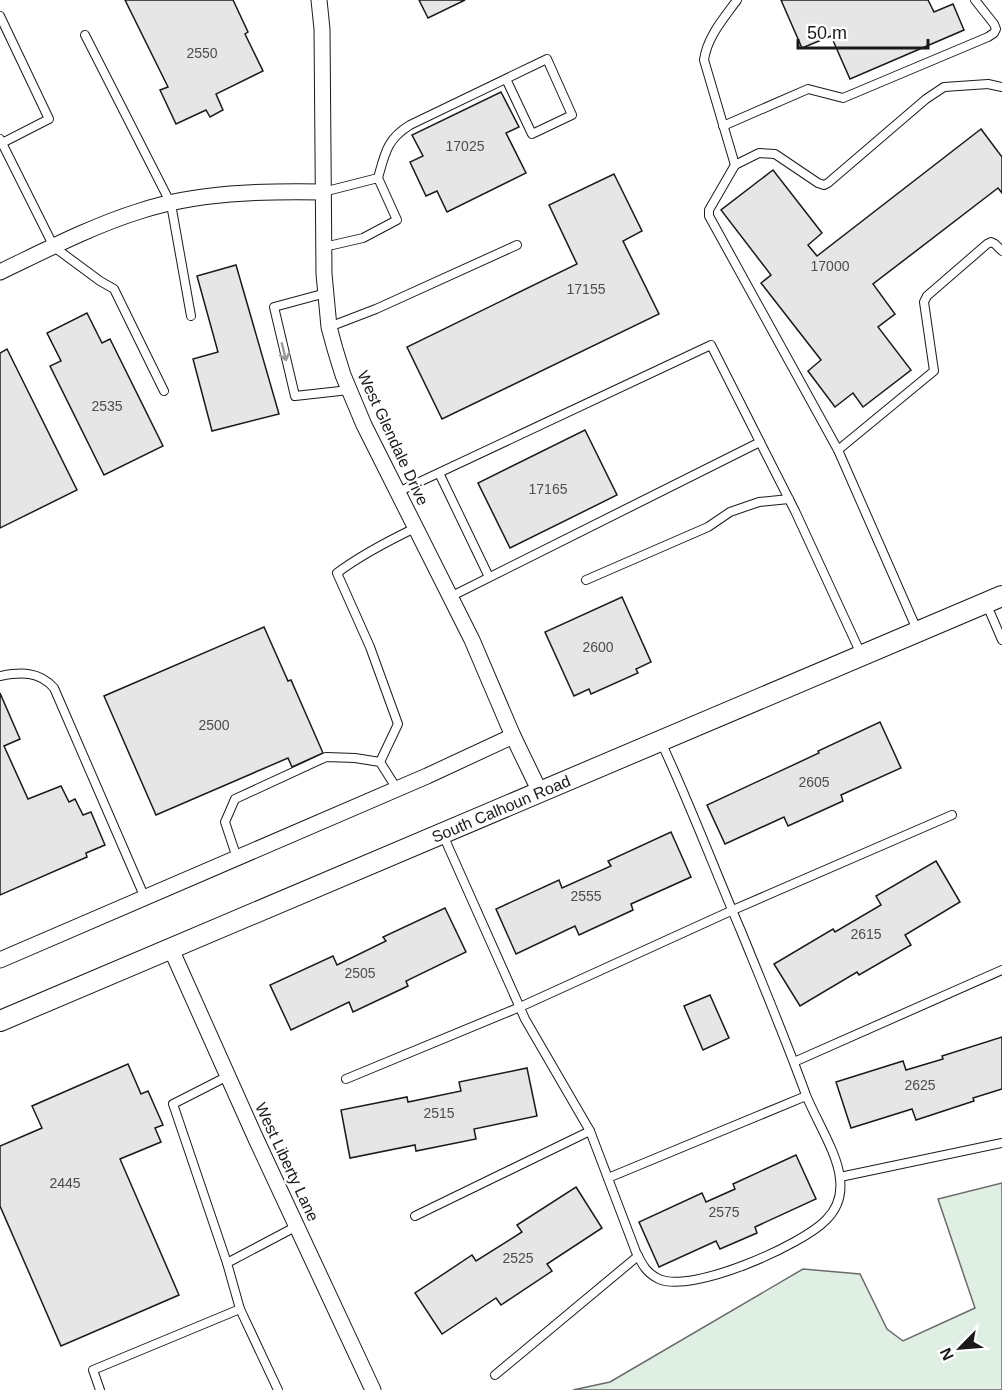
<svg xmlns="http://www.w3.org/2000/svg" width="1002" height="1390" font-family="Helvetica,sans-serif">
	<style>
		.green { fill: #e0efe3; stroke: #6a6a6a; stroke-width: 1.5 }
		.building { fill: #e6e6e6; stroke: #1a1a1a; stroke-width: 1.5 }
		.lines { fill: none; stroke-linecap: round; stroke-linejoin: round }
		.service-casing { stroke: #1a1a1a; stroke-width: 10 }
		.minor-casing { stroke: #1a1a1a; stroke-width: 17 }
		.tertiary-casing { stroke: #1a1a1a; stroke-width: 22 }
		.service { stroke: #fff; stroke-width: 8 }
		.minor { stroke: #fff; stroke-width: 15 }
		.tertiary { stroke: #fff; stroke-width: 20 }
		.oneway { stroke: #989898 }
		.labels { text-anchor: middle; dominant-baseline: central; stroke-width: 4.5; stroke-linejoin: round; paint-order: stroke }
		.number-label { font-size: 14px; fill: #4d4d4d }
		.street-label { font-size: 16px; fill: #1a1a1a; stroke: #fff }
	</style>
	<rect width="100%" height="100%" fill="#fff"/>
	<polygon class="green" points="1002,1183 1002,1390 573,1390 610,1382 803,1269 860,1274 887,1329 903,1341 975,1308 938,1199"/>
	<g class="building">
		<polygon points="125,0 233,0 248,32 245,34 263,71 216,94 223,110 210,117 206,110 176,124 160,90 168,87"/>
		<polygon points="419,0 465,0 428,18"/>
		<polygon points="781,0 928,0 934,12 953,4 964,30 850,79 831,36 802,48"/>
		<polygon points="501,92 519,127 506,133 526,173 447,212 437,191 426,196 410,162 423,156 412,135"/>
		<polygon points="981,129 1002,157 1002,193 998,188 873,284 895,314 878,327 911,370 863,407 853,393 835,407 808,371 821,360 761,283 771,275 721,210 773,170 822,233 808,245 817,256"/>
		<polygon points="614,174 642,231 623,241 659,314 442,419 407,347 577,264 549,205"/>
		<polygon points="236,265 279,414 212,431 193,359 218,352 197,276"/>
		<polygon points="87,313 102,343 110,339 163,446 104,475 50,366 61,361 47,333"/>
		<polygon points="7,349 77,490 0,528 0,353"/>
		<polygon points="585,430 617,495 510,548 478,483"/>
		<polygon points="622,597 651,662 636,669 638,673 591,694 589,689 574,696 545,632"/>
		<polygon points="264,627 288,681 291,680 323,753 292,767 288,758 156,815 104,696"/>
		<polygon points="0,693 20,739 4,746 28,799 61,786 69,802 75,799 83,815 91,812 105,845 86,853 87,857 0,895"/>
		<polygon points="880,722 901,768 841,795 843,801 788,826 784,817 725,844 707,805 819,753 818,751"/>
		<polygon points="671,832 691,877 631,904 633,910 579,935 575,926 516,954 496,909 559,880 562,888 611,866 608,861"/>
		<polygon points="936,861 960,902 905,935 911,945 859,975 857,972 800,1006 774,964 833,929 835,932 881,905 876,896"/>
		<polygon points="445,908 466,952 406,981 408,986 353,1012 349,1002 291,1030 270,985 333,956 337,965 386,941 383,937"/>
		<polygon points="710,995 729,1038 703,1050 684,1006"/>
		<polygon points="1002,1037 1002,1089 973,1098 974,1101 916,1120 912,1109 851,1128 836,1082 903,1061 906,1070 943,1059 942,1056"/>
		<polygon points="128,1064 141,1094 148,1091 163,1125 155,1128 161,1142 120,1159 179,1295 61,1346 0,1206 0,1146 42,1128 32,1106"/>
		<polygon points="527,1068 537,1116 474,1129 476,1139 416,1151 415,1145 350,1158 341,1110 407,1097 408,1102 461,1091 459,1082"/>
		<polygon points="796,1155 816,1199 755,1227 757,1233 720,1249 716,1241 659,1267 639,1222 702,1193 706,1202 735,1189 733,1184"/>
		<polygon points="576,1187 602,1228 547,1264 552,1271 501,1305 496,1298 442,1334 415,1293 472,1255 476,1261 522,1232 517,1225"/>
	</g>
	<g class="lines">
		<g class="service-casing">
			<g id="service">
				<polyline points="0,16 49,119 2,143"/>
				<polyline points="85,35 171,204 191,316"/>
				<polyline points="723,126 808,89 843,98 988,37 994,33 996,29 994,24 975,0"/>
				<polyline points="0,139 54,247 100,281 114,289 164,391"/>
				<path d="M735,165L704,60C707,37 724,18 737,0"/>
				<path d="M378,178C385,153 387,139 410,125L547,59L572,115L532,134L506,79"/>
				<polyline points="323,192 378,178 397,220 363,238 324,247"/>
				<polyline points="326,293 274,307 295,396 349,390"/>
				<polyline points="329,327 376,309 517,245"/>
				<polyline points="760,442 795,511 861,654"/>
				<polyline points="838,450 934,371 924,302 927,296 987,244 991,242 995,244 1002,251"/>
				<polyline points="439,473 489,577"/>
				<polyline points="398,492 711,345 760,442 450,597"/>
				<polyline points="586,580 708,527 730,512 759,502 789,499"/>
				<polyline points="986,603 1002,640"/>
				<polyline points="918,632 838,450 709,216 709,210 735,165 759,153 775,154 818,183 824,185 828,183 926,99 944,87 988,84 1002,87"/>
				<path d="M0,676C21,672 39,671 54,688L145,898"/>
				<path d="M380,762L398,724L370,647L337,573C361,555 388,541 415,528"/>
				<path d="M443,835L525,1019L590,1131L636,1252C642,1264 646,1273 659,1279C692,1294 802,1245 826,1220C837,1209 842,1195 840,1179C838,1154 816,1120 806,1095C786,1040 763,985 741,931C714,868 690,804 661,742"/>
				<polyline points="237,858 225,822 235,799 326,757 355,758 380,762 397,789"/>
				<polyline points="794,1062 1002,970"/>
				<polyline points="346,1079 520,1007 733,910 952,815"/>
				<polyline points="840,1177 1002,1143"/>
				<polyline points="608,1178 806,1096"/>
				<polyline points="415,1216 590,1131"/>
				<polyline points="227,1263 173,1104 228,1076"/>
				<polyline points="240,1309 227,1263 297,1226"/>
				<polyline points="495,1375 638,1256"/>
				<polyline points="100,1390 93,1370 240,1309 278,1390"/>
			</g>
		</g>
		<g class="minor-casing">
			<g id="minor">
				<polyline points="319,0 322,29 324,274 329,327 335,349 343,375 364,425 472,640 513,736 540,792"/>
				<path d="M0,272C46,250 92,226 140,211C198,192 262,191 323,192"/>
				<polyline points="171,949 256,1139 373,1390"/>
				<polyline points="0,960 427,776 513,736"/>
			</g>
		</g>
		<g class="tertiary-casing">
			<g id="tertiary">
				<path id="s1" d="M0,1021L1002,596"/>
			</g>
		</g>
		<use href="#service" class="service"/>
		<use href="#minor" class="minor"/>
		<use href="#tertiary" class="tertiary"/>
	</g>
	<defs><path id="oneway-shaft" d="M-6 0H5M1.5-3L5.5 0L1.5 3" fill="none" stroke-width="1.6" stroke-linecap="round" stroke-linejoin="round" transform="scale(1.5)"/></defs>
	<use class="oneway" href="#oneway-shaft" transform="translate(284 352) rotate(76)"/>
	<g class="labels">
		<g class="number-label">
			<text x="202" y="53">2550</text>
			<text x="465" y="146">17025</text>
			<text x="830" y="266">17000</text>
			<text x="586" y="289">17155</text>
			<text x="107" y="406">2535</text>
			<text x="548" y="489">17165</text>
			<text x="598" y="647">2600</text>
			<text x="214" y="725">2500</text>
			<text x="814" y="782">2605</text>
			<text x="586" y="896">2555</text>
			<text x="866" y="934">2615</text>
			<text x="360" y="973">2505</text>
			<text x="920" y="1085">2625</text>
			<text x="439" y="1113">2515</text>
			<text x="65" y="1183">2445</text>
			<text x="724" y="1212">2575</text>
			<text x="518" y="1258">2525</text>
		</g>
		<g class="street-label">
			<text transform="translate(393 438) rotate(65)">West Glendale Drive</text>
			<text stroke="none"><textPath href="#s1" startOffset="544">South Calhoun Road</textPath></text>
			<text transform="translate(287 1162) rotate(65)">West Liberty Lane</text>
		</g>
	</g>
	<g transform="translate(960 1348) rotate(245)" stroke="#ffffff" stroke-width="4.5" paint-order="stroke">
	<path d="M0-4.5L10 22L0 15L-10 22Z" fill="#1a1a1a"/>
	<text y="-9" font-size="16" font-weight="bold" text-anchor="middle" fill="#1a1a1a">N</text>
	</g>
	<path d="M798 39v9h130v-9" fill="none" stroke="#1a1a1a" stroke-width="3"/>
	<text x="807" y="39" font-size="18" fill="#1a1a1a" stroke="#ffffff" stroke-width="4.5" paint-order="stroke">50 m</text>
</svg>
